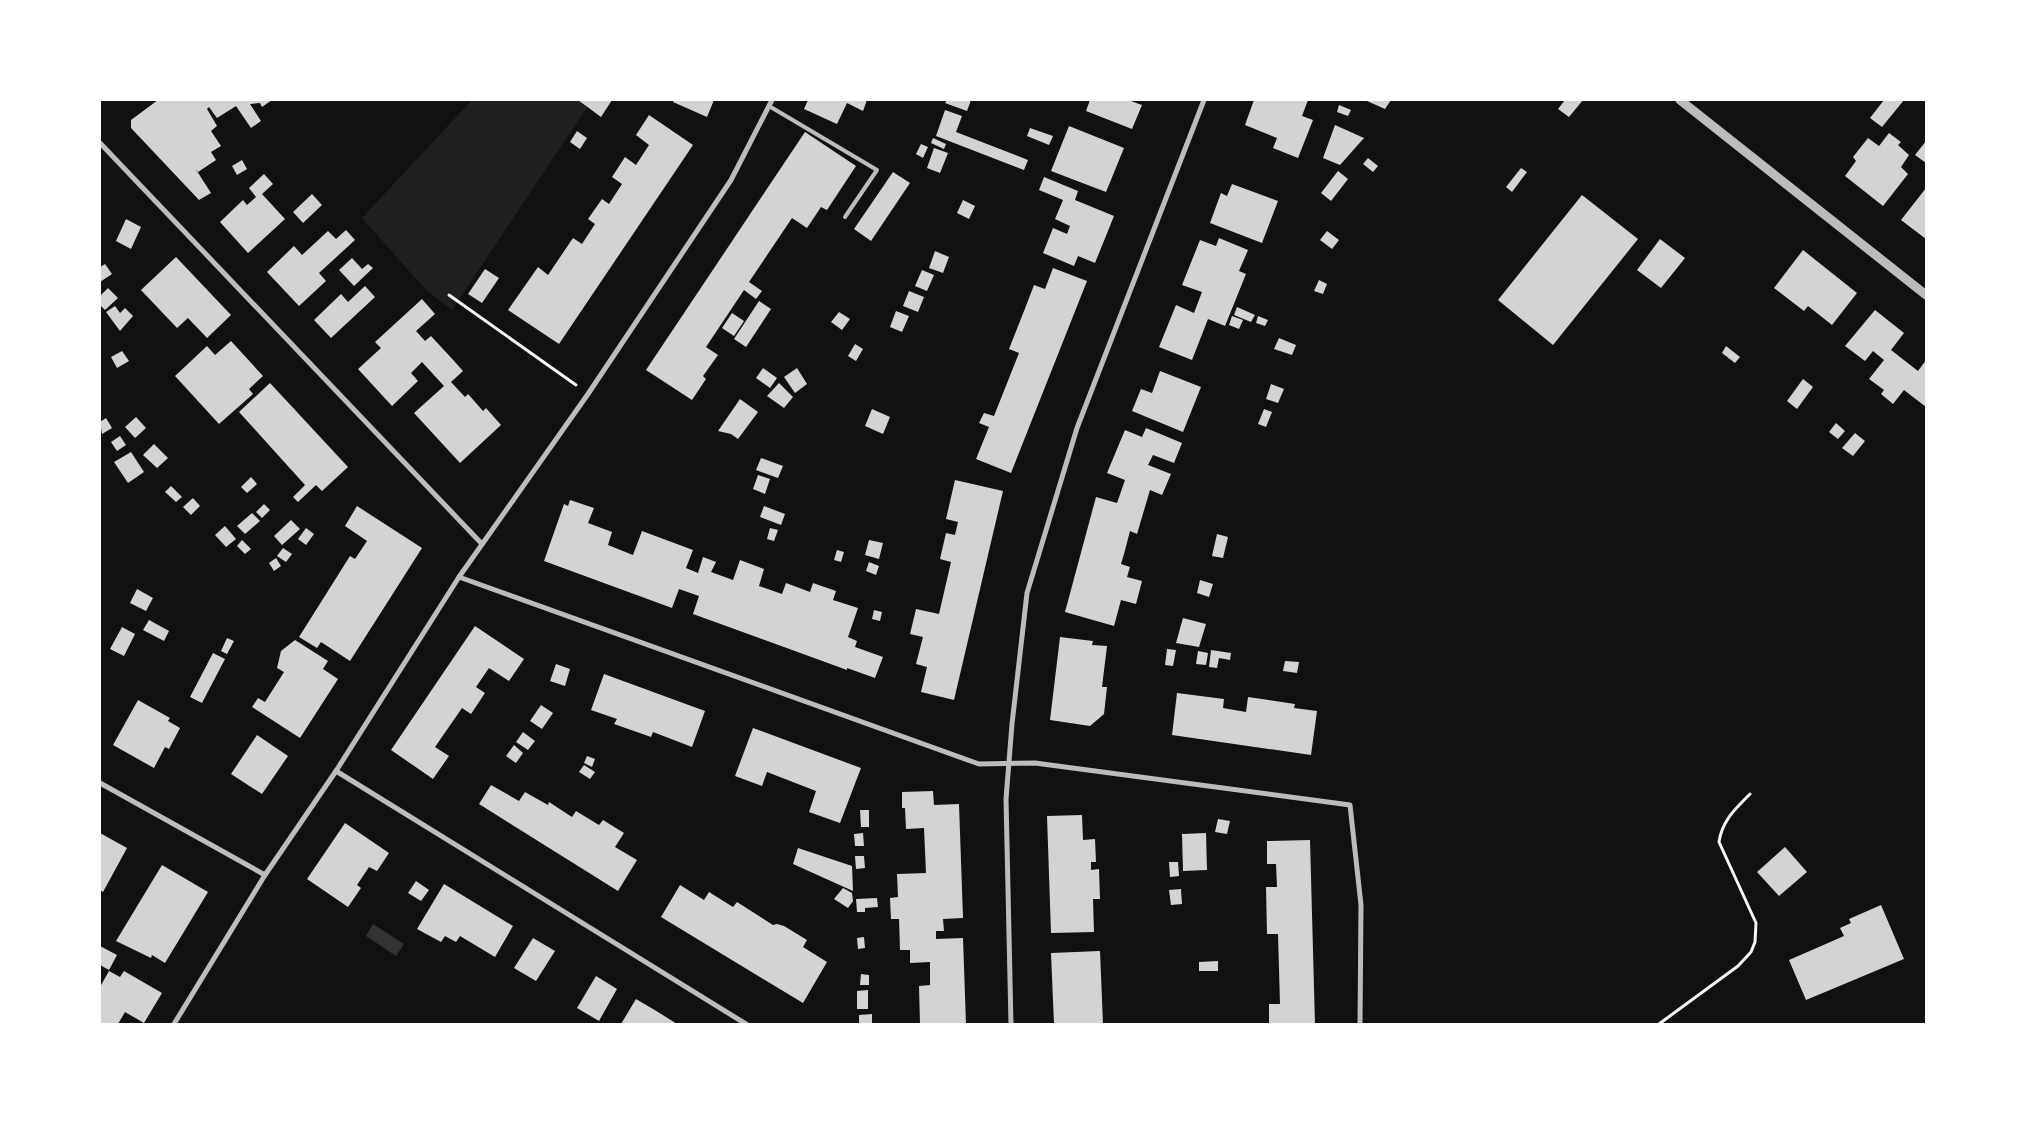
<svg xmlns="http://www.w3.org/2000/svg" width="2026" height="1124" font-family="Rubik,sans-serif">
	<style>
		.green { fill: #202020 }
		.water { fill: #333 }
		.building { fill: #d3d3d3 }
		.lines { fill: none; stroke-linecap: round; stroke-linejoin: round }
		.path { stroke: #f5f5f5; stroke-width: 3 }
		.service { stroke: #bcbcbc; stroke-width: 4 }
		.minor { stroke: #bcbcbc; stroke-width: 5 }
		.tertiary { stroke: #bcbcbc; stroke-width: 9 }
	</style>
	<rect width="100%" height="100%" fill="#111"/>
	<polygon class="green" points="472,100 578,100 587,107 452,310 426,290 362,218"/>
	<polygon class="water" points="373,924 404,944 396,956 366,936"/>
	<g class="building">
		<polygon points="158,100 272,100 262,107 260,103 250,104 261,121 251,128 236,106 217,118 209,107 207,109 217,126 211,131 221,146 211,152 216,160 198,172 195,168 211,193 199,200 131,128 131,120"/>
		<polygon points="578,100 612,100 601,117"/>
		<polygon points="674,100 714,100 707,117 673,102"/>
		<polygon points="808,100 867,100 863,111 847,103 837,124 804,109"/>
		<polygon points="947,100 971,100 967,111 945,103"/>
		<polygon points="1090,100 1128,100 1142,105 1132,129 1086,111"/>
		<polygon points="1254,100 1308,100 1302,116 1313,120 1298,158 1273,148 1277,138 1245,125"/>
		<polygon points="1368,100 1391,100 1385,109 1367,101"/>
		<polygon points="1565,100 1583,100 1569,117 1558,109"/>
		<polygon points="1884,100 1904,100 1882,127 1870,118"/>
		<polygon points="1339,105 1351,110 1348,116 1337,112"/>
		<polygon points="945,110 962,116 956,132 1028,160 1024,170 936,136"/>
		<polygon points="649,115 693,145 559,344 508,310 538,267 548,275 573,238 582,244 595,224 588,219 602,199 609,204 622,184 612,177 625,157 636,165 649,145 636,135"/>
		<polygon points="1335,125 1364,138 1340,165 1323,158"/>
		<polygon points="1069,126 1124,148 1106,192 1051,171"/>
		<polygon points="1030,128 1053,136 1049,145 1027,136"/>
		<polygon points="577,131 587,138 580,149 570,142"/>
		<polygon points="805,132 856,166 827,210 821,207 807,228 792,218 749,282 762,291 756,299 744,290 706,347 718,355 703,376 706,379 692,400 646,370"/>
		<polygon points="1889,133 1901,142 1898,145 1909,155 1901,167 1908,174 1883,206 1845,176 1856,161 1853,157 1868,138 1879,146"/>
		<polygon points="933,138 946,144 944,149 931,143"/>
		<polygon points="1926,141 1926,163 1915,155"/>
		<polygon points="921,144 928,147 923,158 916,154"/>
		<polygon points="934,148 948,153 940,173 927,168"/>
		<polygon points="1368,158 1378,166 1373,172 1363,164"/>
		<polygon points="242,160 247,169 237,175 232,166"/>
		<polygon points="1521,168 1527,172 1512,192 1506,187"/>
		<polygon points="1338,171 1348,179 1331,201 1321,193"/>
		<polygon points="893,172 910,183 871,241 854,229"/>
		<polygon points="264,174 273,184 262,194 285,219 248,253 220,222 243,200 247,205 256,197 249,188"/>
		<polygon points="1044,177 1078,191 1075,200 1114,216 1095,263 1078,256 1074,266 1043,253 1053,228 1067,234 1070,226 1055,219 1063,200 1039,190"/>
		<polygon points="1232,184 1278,201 1262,243 1210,223 1221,193 1227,196"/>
		<polygon points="1926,188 1926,239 1901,220"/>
		<polygon points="312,194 322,205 303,223 293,212"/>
		<polygon points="1582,195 1638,239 1553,345 1498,300"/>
		<polygon points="963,200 975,206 969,219 957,213"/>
		<polygon points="126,219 141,227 131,249 116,241"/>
		<polygon points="346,230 355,240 319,273 326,281 299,306 267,272 294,246 302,255 328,231 336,239"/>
		<polygon points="1327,231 1339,240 1332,249 1320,240"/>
		<polygon points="1219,238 1248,250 1239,271 1246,274 1225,326 1208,319 1192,360 1159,347 1176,305 1194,313 1202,292 1182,285 1200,240 1216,246"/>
		<polygon points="1660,239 1685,258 1661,288 1637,270"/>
		<polygon points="1803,250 1857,293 1832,325 1808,306 1804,311 1774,288"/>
		<polygon points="935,251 949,257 943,273 929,268"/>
		<polygon points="176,257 231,315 207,338 188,318 177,328 141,290"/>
		<polygon points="352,258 362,269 368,264 373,268 354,286 339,270"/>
		<polygon points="105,264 112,274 100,282 100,267"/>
		<polygon points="1053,268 1087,281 1011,473 976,459 989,427 979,423 984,413 994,416 1019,353 1009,349 1026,306 1034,285 1045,289"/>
		<polygon points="485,269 499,278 482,303 468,294"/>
		<polygon points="922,270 934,275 927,291 915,286"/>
		<polygon points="1319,280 1327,284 1323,294 1314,291"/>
		<polygon points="365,286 375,297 331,338 314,320 341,294 348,302"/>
		<polygon points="108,288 118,298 105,310 100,305 100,296"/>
		<polygon points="909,291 924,297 918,312 903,306"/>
		<polygon points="422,299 435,314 416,331 425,341 431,336 455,362 463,371 451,382 465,397 468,394 483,411 486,408 501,425 460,463 414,413 444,386 422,362 411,373 418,381 392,406 358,369 381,348 375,342"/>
		<polygon points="759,301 771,309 746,347 734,339"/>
		<polygon points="115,306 120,313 125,308 133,316 120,331 106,312"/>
		<polygon points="1237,307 1255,315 1251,322 1234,315"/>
		<polygon points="1875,310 1904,333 1891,350 1918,371 1926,360 1926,407 1904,390 1893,404 1881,394 1884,390 1869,379 1884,360 1873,351 1865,361 1845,346"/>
		<polygon points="896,311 909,316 902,332 890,327"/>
		<polygon points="839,312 850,319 842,330 831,322"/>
		<polygon points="732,313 744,321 734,336 722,328"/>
		<polygon points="1232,316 1243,320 1239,329 1229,325"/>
		<polygon points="1258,316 1268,320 1265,326 1256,323"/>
		<polygon points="1279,338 1296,345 1292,355 1274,349"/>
		<polygon points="231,341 263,376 249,389 253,394 219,424 175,376 207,346 215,355"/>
		<polygon points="855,344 863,349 856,361 848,356"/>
		<polygon points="1726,346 1740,357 1735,363 1722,353"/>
		<polygon points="122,351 129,361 117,368 111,357"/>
		<polygon points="763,368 777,378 770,388 756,378"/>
		<polygon points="797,368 807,384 795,393 784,377"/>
		<polygon points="1160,371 1201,387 1183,432 1132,411 1141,389 1152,393"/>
		<polygon points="1803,379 1813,387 1797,409 1787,401"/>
		<polygon points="270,383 348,467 322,491 316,485 298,502 293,497 305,485 239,412"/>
		<polygon points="779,383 793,397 784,408 767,396"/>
		<polygon points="1271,384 1284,389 1278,403 1266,399"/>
		<polygon points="740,399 758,412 738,439 731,434 718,431"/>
		<polygon points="872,409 890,417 883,434 865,426"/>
		<polygon points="1264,409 1272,412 1266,427 1258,424"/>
		<polygon points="136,417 146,428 135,438 125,427"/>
		<polygon points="106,418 112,428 102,434 100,422"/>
		<polygon points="1836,423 1845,431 1838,439 1829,432"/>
		<polygon points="1146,428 1182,443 1174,463 1153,455 1148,465 1171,474 1162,495 1150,490 1137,534 1130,531 1124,554 1121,564 1130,567 1127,577 1142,581 1136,604 1121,600 1114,626 1065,612 1096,497 1117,503 1125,480 1107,473 1125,430 1142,437"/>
		<polygon points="1855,433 1865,441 1853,456 1842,448"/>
		<polygon points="120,436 126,445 117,451 111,442"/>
		<polygon points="154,444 168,458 157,468 143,455"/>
		<polygon points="131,452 144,472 128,483 114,462"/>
		<polygon points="761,458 783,466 778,478 756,470"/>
		<polygon points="758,475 770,479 765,494 753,489"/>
		<polygon points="251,477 257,484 247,493 241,487"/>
		<polygon points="955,480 1003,491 954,700 921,692 927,667 916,664 923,637 910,634 916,609 939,614 951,562 940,559 946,533 955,535 958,522 946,519"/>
		<polygon points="171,486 182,497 176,502 165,492"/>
		<polygon points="193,498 200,506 191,515 183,507"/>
		<polygon points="570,500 594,508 588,523 612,532 608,545 633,555 642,531 693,550 686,568 698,573 703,557 716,562 711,572 733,580 740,560 764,569 759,586 782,594 786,583 810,592 813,583 836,591 833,600 858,608 848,637 857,641 855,647 883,657 875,678 847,668 847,670 693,614 699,596 679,589 672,608 544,561 564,504 568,506"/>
		<polygon points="264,504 270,510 262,518 256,512"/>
		<polygon points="357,506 422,548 350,661 321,642 317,648 299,637 350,556 355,559 367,541 345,526"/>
		<polygon points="764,506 785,514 781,525 760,517"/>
		<polygon points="252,513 260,521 245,534 237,526"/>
		<polygon points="291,520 300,529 282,545 274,536"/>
		<polygon points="225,526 236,539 226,547 215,535"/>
		<polygon points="306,528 314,534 306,545 298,539"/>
		<polygon points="770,528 778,530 774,541 767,539"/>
		<polygon points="1217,534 1228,537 1223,558 1212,556"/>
		<polygon points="242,540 251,549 245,554 237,546"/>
		<polygon points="869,540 883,543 879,559 865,555"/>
		<polygon points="283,548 292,554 286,562 277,556"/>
		<polygon points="837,550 844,552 841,562 834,560"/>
		<polygon points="276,558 281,566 274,571 269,563"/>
		<polygon points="869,562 879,566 876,575 866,571"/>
		<polygon points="1200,580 1213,584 1209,597 1197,593"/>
		<polygon points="137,589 153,598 146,611 130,603"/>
		<polygon points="874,610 882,612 880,621 872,619"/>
		<polygon points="1183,618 1206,624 1199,647 1176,643"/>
		<polygon points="149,620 169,631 164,641 143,630"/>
		<polygon points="475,626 524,659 509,681 489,668 476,687 485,693 471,714 462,708 435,747 449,756 433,779 391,750"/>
		<polygon points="122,627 135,634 124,656 110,649"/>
		<polygon points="1060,637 1093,641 1092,645 1107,646 1102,687 1107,687 1104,714 1090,726 1050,720"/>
		<polygon points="227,638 234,641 227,654 221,651"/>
		<polygon points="295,640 328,661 323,669 338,679 300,738 252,707 258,698 265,702 284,672 277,668 281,651"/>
		<polygon points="1167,649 1176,650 1173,666 1165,665"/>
		<polygon points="1211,650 1231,653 1230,660 1219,658 1217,668 1209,667"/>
		<polygon points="1198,651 1208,653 1206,665 1196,664"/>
		<polygon points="213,653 225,659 202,703 190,697"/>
		<polygon points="1285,661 1299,662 1297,673 1283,671"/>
		<polygon points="556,664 570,669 565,686 550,681"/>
		<polygon points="604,674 705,711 692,747 653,732 651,737 614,724 617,719 591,710"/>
		<polygon points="1177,693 1224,699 1223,708 1246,712 1248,697 1295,704 1294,708 1317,711 1311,755 1172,735"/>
		<polygon points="138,700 170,718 168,721 180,728 169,749 165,747 154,768 113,745"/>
		<polygon points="541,705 553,713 542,729 530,721"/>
		<polygon points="753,728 861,768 840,823 809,812 816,791 767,772 762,786 735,776"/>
		<polygon points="523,732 535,741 528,750 516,742"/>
		<polygon points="257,735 288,756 262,794 231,774"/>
		<polygon points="514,745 523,753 516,763 506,756"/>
		<polygon points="587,756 595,759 592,767 584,763"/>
		<polygon points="584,765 595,772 590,779 579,772"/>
		<polygon points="491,785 519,801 525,792 548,805 549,802 572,817 576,811 599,825 603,820 624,833 615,847 637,860 618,891 479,804"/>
		<polygon points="933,791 934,805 959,804 963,918 943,919 944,931 936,931 936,939 963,938 966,1024 920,1024 919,986 930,985 930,962 910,963 910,950 900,950 899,919 891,919 890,898 898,897 897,874 926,873 924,828 906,829 905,808 902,808 902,792"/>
		<polygon points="860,810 869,810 869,827 861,827"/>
		<polygon points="1082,815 1083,840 1095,839 1096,862 1091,862 1091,870 1099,869 1100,899 1093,899 1094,932 1051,933 1047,816"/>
		<polygon points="1218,819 1230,821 1227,834 1215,832"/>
		<polygon points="345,823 389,853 377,871 369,867 357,885 361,888 348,907 307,879"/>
		<polygon points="100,833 127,848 103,892 100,890"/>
		<polygon points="863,833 864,846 855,846 854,834"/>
		<polygon points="1206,833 1207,870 1183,871 1182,834"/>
		<polygon points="1310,840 1315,1024 1269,1024 1269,1004 1280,1004 1278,934 1267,934 1266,887 1277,887 1276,864 1267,864 1267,841"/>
		<polygon points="1785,847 1807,872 1779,896 1757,872"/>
		<polygon points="798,848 852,866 853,891 793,864"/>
		<polygon points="855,856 864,856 865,868 856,869"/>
		<polygon points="1169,862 1178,862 1179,876 1170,877"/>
		<polygon points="162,865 208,892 165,963 152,955 151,958 116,941"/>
		<polygon points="416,881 429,890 421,901 408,893"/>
		<polygon points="444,884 513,926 495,957 460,936 456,942 445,936 441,942 417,929"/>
		<polygon points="680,885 704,900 709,892 733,907 737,902 773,925 777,924 784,926 807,940 803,947 827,962 803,1003 661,917"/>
		<polygon points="843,888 852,893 853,901 848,908 834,899"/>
		<polygon points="1181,889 1182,904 1171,905 1169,890"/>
		<polygon points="877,898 878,907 865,908 865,912 857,912 856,899"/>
		<polygon points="1881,905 1904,959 1806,1000 1789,960 1844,936 1840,928 1851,923 1849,919"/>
		<polygon points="864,937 865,948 858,949 857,938"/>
		<polygon points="533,938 555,951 536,981 514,968"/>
		<polygon points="100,946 117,955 109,970 100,965"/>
		<polygon points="1100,951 1103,1024 1054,1024 1051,953"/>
		<polygon points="1218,961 1218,971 1199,971 1199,962"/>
		<polygon points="109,971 120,977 124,971 162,993 144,1023 125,1012 118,1024 100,1024 100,987"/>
		<polygon points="861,974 869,975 869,985 860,985"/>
		<polygon points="596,976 617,989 599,1021 577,1008"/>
		<polygon points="868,990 868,1009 857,1009 857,991"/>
		<polygon points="636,999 658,1012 677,1024 621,1024"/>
		<polygon points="872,1014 872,1024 859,1024 859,1015"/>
	</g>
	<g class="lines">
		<g class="path">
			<polyline points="449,295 576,385"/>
			<path d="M1659,1024L1738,966L1751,952L1755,942L1756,923L1719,842C1722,821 1735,809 1750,794"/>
		</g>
		<polyline class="service" points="769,106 877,170 845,217"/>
		<g class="minor">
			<polyline points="100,143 482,544"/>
			<polyline points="459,577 979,764 1035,763 1350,805 1361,905 1360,1024"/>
			<polyline points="336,771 746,1024"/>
			<polyline points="100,783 265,875"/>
			<polyline points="174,1024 265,875 336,771 459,577 588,394 731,180 772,100"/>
			<polyline points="1011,1024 1006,799 1012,724 1027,593 1077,428 1204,100"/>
		</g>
		<polyline class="tertiary" points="1680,100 1926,295"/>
	</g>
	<rect width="2026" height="1124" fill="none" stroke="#ffffff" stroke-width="202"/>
</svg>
